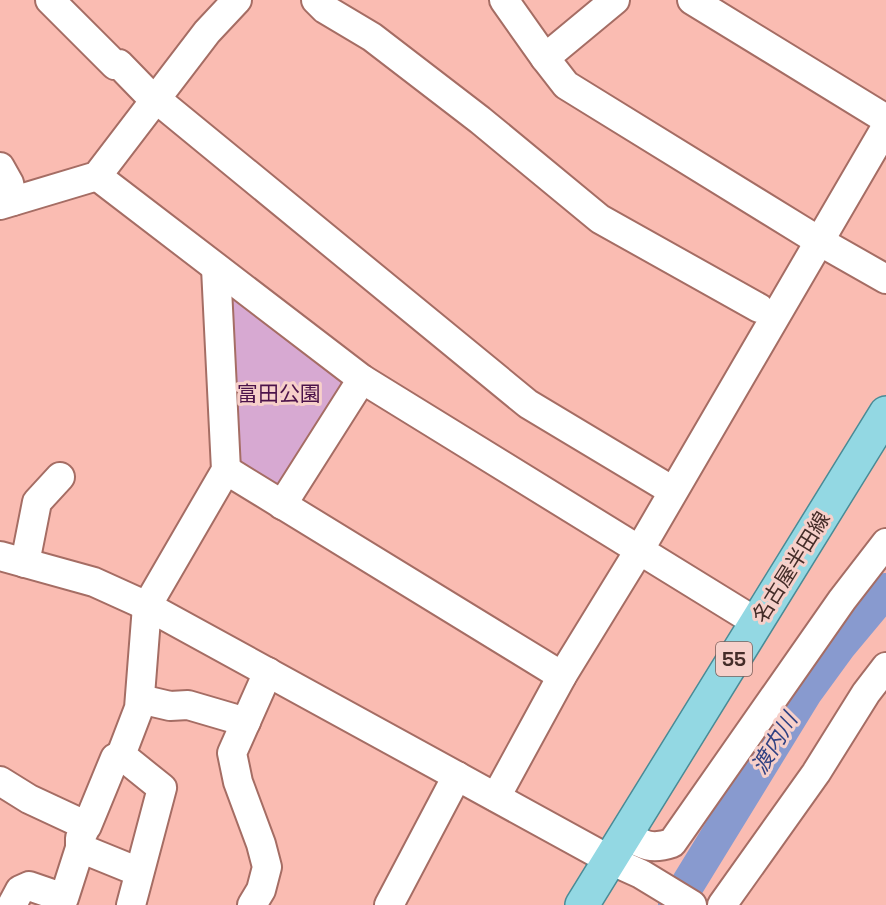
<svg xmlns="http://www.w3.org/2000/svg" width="886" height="905" font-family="'Space Grotesk','Noto Sans JP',sans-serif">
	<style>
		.green { fill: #d7a9d2 }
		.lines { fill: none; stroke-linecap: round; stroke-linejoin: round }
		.river { stroke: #889acf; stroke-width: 34 }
		.minor-casing { stroke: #a56d64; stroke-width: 32 }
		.major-casing { stroke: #498b96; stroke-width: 36 }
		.minor { stroke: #fff; stroke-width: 28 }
		.major { stroke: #93d8e3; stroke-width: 33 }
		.labels { text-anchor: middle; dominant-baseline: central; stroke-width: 6; stroke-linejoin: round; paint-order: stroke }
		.shield { fill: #f7d0ca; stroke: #7a5e59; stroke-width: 1.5 }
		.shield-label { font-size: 20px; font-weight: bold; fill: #452d29 }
		.park-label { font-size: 21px; fill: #4c134a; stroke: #f7d0ca }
		.street-label { font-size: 21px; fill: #452d29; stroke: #f7d0ca }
		.water-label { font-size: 22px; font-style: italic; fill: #304182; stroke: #f7d0ca }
	</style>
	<rect width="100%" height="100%" fill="#fabcb2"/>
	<polygon class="green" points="230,294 349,381 277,494 233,466"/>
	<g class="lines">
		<polyline class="river" points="675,905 805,693 840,645 886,590"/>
		<g class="minor-casing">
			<g id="minor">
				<polyline points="50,0 115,65 119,64 154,100"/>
				<polyline points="316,0 325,9 372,37 480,120 600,219 759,308"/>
				<polyline points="504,0 545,58 566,85 819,241 886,279"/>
				<polyline points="692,0 886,119"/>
				<polyline points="545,58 615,0"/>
				<polyline points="155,98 528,404 673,491"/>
				<polyline points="0,167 9,183 13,201"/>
				<polyline points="97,176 362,379 756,622"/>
				<polyline points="0,205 97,176 207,32 237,0"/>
				<polyline points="226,470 562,676"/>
				<polyline points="282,505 362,379"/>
				<polyline points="0,556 94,582 147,606 610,860 641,874 692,905"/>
				<polyline points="25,563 37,502 60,477"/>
				<polyline points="140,699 170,706 188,705 246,722"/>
				<polyline points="0,781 29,799 87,826 115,758 121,755"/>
				<polyline points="496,797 562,676 640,549 886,127"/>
				<polyline points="84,831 80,838 80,848 139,872"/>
				<path d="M625,835C643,845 651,850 672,843L842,600L886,543"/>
				<polyline points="12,905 20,890 29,886 64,898 80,848"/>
				<polyline points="131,905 162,788 121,755 139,708 147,606 226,470 216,268"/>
				<polyline points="252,905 261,890 267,867 261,844 238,782 232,753 268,672"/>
				<polyline points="389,905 457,776"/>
				<polyline points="722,905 816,773 866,693 886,667"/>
			</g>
		</g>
		<g class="major-casing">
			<polyline id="major" points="582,905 886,413"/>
		</g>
		<use href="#minor" class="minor"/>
		<use href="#major" class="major"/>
	</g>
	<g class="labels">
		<rect class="shield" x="716" y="642" width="36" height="34" rx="4.5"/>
		<g class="shield-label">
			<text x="734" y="659">55</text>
		</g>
		<g class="park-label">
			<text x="279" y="393">富田公園</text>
		</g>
		<g class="street-label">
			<text transform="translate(791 567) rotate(-58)">名古屋半田線</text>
		</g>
		<g class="water-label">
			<text transform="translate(774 743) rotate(-59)">渡内川</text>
		</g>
	</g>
</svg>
